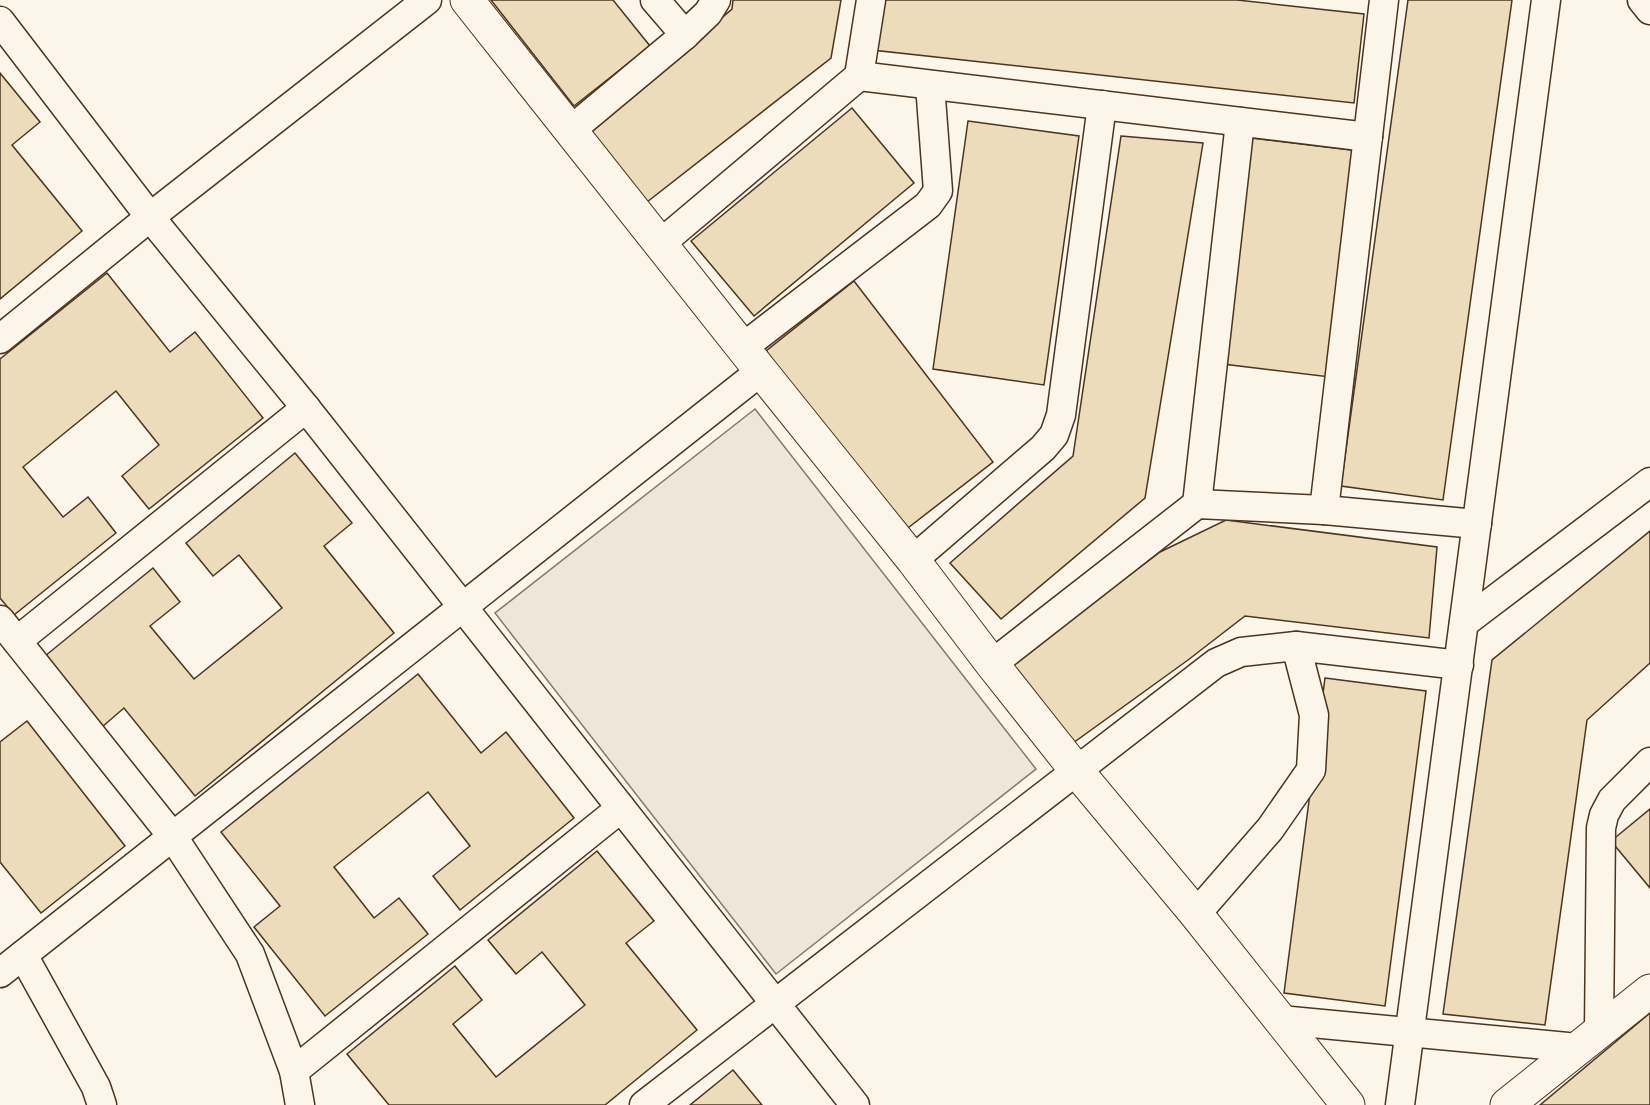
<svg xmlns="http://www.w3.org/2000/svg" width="1650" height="1105" font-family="Inter,sans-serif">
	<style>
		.green { fill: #ede6d9; stroke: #887966; stroke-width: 1.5 }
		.building { fill: #ecdcbc; stroke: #4a3520; stroke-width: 1.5 }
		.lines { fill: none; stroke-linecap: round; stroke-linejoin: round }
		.minor-casing { stroke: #4a3520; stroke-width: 31 }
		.tertiary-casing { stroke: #4a3520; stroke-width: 35 }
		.minor { stroke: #fbf6e9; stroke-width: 28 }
		.tertiary { stroke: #fbf6e9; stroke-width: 33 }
	</style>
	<rect width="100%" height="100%" fill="#fbf6e9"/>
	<polygon class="green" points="755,409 1036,769 776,974 495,613"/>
	<g class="building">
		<polygon points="491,0 613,0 650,46 574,106"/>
		<polygon points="733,0 841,0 831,58 647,202 588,131 732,9"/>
		<polygon points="877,0 1237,0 1364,14 1354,103 872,50"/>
		<polygon points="1408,0 1512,0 1443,500 1341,486"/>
		<polygon points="0,73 40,122 12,145 82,231 0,299"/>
		<polygon points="852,108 914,183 754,316 691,241"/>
		<polygon points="968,121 1079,136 1044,385 933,369"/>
		<polygon points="1121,136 1203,143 1145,498 1001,619 950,563 1073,456"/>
		<polygon points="1251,138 1359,151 1330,377 1223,364"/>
		<polygon points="107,273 170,352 195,332 263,418 149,509 122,476 159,445 116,391 23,467 63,517 88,497 116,533 14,615 0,598 0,359"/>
		<polygon points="854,281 993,462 904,531 766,351"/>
		<polygon points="295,453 352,523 324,546 394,633 195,796 124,708 102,727 45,656 153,568 180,602 150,626 194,679 282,608 239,555 213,576 186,543"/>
		<polygon points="1226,520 1437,547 1429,638 1245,616 1188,660 1073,743 1009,666 1160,552"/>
		<polygon points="1650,531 1650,663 1587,720 1545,1025 1443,1014 1492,660"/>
		<polygon points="418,674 481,753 506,732 574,818 460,910 433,876 470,846 428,792 334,867 374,918 399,898 428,934 325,1016 254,927 280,906 221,832"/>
		<polygon points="1325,678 1426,691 1385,1006 1284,993"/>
		<polygon points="27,721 125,846 41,913 0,862 0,742"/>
		<polygon points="1650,809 1650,888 1611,841"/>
		<polygon points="597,851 654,921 626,943 697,1030 605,1105 389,1105 347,1054 455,966 482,1000 453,1024 496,1077 585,1005 542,952 516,974 488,940"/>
		<polygon points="1650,1013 1650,1105 1540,1105"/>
		<polygon points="733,1070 762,1105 690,1105"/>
	</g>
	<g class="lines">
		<g class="minor-casing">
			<g id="minor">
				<polyline points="655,0 685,35"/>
				<polyline points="1642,0 1650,10"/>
				<polyline points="0,21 150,217 306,408 855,1105"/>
				<polyline points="859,76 1368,137"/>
				<polyline points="571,130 685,35 708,13 716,0"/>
				<polyline points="660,244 859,76 871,0"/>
				<polyline points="0,339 150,217 427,0"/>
				<polyline points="742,348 928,205 938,191 930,85"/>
				<polyline points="1197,504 1240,122"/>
				<polyline points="1324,510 1384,0"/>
				<polyline points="913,560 1043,448 1054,435 1061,415 1102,105"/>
				<polyline points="0,620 173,837 250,954 294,1071 300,1105"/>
				<polyline points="1464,623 1650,482"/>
				<polyline points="17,641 306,408"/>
				<polyline points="992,664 1197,504 1324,510 1477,524"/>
				<polyline points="1196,914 1270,829 1311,770 1314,715 1296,646 1459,665"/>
				<polyline points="23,955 96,1087 102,1105"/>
				<polyline points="0,973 761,371"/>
				<polyline points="1280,1020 1578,1048"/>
				<polyline points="1599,1031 1601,828 1604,815 1612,800 1650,762"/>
				<polyline points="294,1071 621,808"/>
				<polyline points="644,1105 1216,663 1241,652 1296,646"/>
				<polyline points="1400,1105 1546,0"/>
			</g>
		</g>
		<g class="tertiary-casing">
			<g id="tertiary">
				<polyline points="467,0 761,371 913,560 992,664 1076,770 1196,914 1348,1105"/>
				<polyline points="1507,1105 1650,991"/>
			</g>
		</g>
		<use href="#minor" class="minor"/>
		<use href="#tertiary" class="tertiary"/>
	</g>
</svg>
